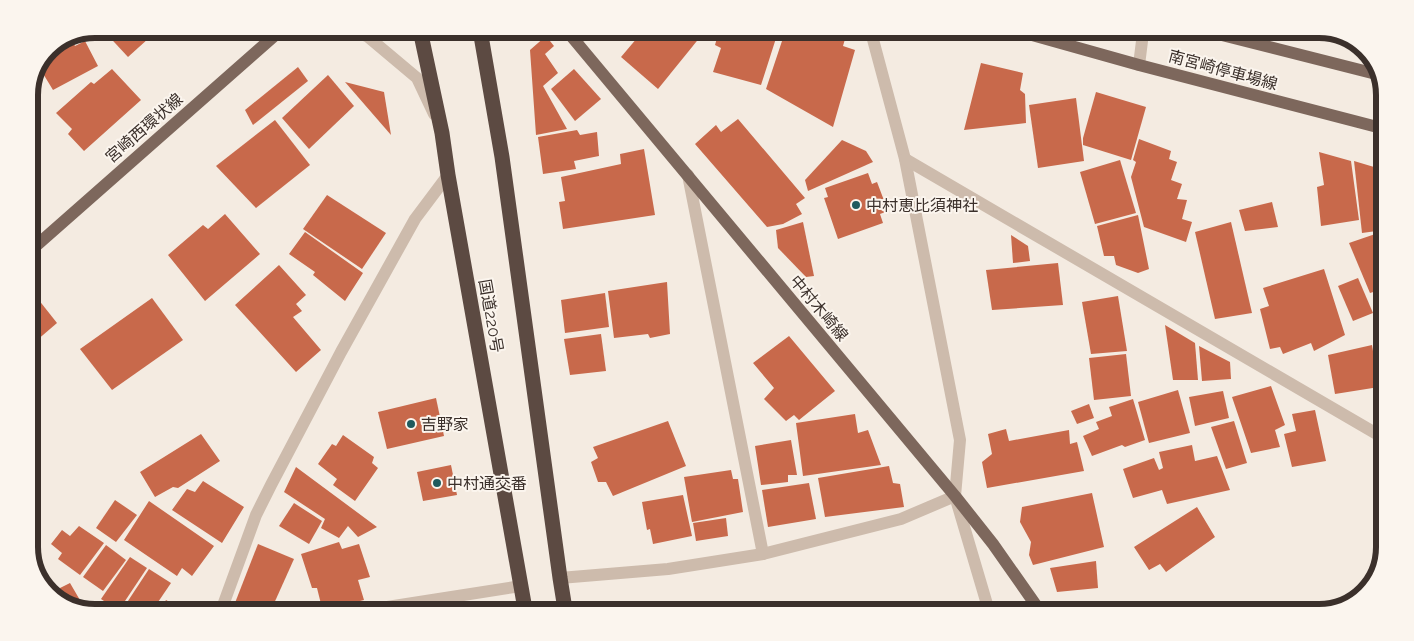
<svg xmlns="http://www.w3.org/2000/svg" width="1414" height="641" font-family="Raleway,'Noto Sans JP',sans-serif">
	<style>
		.building { fill: #c8694b }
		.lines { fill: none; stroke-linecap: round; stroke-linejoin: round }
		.minor { stroke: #cdbbac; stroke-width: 12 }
		.major { stroke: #7d675c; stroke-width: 12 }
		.highway { stroke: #5c4a42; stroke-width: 15 }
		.poi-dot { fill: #1f5a5e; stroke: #fbf5ee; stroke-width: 2 }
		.labels { text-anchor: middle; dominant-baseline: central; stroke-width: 4; stroke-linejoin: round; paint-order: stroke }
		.street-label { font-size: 16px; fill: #3b302b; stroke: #fbf5ee }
		.poi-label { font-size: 16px; fill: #3b302b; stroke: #fbf5ee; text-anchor: start }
		.rim { fill: none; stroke: #3b302b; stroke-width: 6 }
	</style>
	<rect width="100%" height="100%" fill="#f4ebe1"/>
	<g class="building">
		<polygon points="102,29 159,29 128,57"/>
		<polygon points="643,31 705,31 658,89 621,57"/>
		<polygon points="719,31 778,32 761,85 713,72 721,48 715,45"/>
		<polygon points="785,32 847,32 843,46 855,50 833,127 766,89"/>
		<polygon points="546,36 554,46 545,54 558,73 543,86 567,129 536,135 530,50"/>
		<polygon points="71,38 75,46 85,41 98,66 53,90 39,67 48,48"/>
		<polygon points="981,63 1023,73 1020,90 1025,94 1026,123 964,130"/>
		<polygon points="298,67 308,81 253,125 245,110"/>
		<polygon points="112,69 141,100 84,151 68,134 72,129 56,113 91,82 94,84"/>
		<polygon points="574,69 601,99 575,121 551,89"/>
		<polygon points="328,75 354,106 309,149 282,118"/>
		<polygon points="345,82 384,92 391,135"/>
		<polygon points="1096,92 1146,107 1131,160 1083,145 1083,138"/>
		<polygon points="1076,98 1084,161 1038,168 1029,105"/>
		<polygon points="738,119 805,198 796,204 802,214 783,224 767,227 695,144 716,125 721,132"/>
		<polygon points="275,120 310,165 256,208 216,166"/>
		<polygon points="577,130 580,135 597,132 599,156 574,161 576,169 543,174 538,137"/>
		<polygon points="1139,139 1171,151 1169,159 1177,162 1171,180 1182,184 1177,199 1187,200 1182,219 1192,222 1186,242 1144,227 1131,177 1136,162 1133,160"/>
		<polygon points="842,140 866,151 873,162 808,191 805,180"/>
		<polygon points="644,149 655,215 563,229 559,202 565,201 561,177 621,164 620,154"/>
		<polygon points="1319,152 1351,161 1359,220 1321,226 1317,187 1324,185"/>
		<polygon points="1120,160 1136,213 1095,224 1080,172"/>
		<polygon points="1354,161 1384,170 1384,230 1362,233"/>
		<polygon points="868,173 872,184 877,182 888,211 880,214 883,223 838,239 824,198 828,197 825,188"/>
		<polygon points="327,195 386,233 362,269 303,229"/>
		<polygon points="1272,202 1278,227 1245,231 1239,210"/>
		<polygon points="225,214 260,254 205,301 168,255 203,225 208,229"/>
		<polygon points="1138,215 1149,269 1138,273 1116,265 1114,256 1104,256 1097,226"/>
		<polygon points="803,222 814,276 806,277 778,248 776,230"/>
		<polygon points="1231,222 1252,313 1215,319 1195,232"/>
		<polygon points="1384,231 1383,289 1370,293 1349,243"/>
		<polygon points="305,232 363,273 345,301 313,275 315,272 289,254"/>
		<polygon points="1011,235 1028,246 1030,261 1013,263"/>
		<polygon points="1058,263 1063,305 992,310 986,270"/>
		<polygon points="279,265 306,295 296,304 302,311 293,317 321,350 296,372 235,305"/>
		<polygon points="1324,269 1345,335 1314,351 1311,343 1283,354 1280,347 1270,349 1260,309 1269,306 1263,288"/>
		<polygon points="1358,278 1373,313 1353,321 1338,286"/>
		<polygon points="667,282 670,334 650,338 648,334 614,338 608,291"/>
		<polygon points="605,293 609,327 565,333 561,300"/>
		<polygon points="1118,296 1127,351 1091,354 1082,302"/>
		<polygon points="152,298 183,340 112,390 80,349"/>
		<polygon points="38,299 57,323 29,347 29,305"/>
		<polygon points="1165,325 1195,343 1198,380 1173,380"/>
		<polygon points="601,334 606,371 570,375 564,339"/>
		<polygon points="789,336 835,391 799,420 794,415 786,421 764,399 774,388 753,363"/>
		<polygon points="1372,345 1379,387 1335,394 1328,355"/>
		<polygon points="1199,346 1230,362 1231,379 1202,381"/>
		<polygon points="1126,354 1131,396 1094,400 1089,358"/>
		<polygon points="29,362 38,372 29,379"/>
		<polygon points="1271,386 1285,425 1275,430 1280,447 1251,453 1232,397"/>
		<polygon points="1178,390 1190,433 1149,443 1138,402"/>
		<polygon points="1223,391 1229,418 1195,426 1189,397"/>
		<polygon points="436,398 444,436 387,449 378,412"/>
		<polygon points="1133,399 1145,440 1125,447 1122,445 1092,456 1083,436 1099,429 1096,422 1112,416 1109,407"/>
		<polygon points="1089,404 1094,418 1077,424 1071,411"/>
		<polygon points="1315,410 1326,461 1292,467 1284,434 1296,431 1292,414"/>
		<polygon points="855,414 858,433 868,430 881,465 803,476 796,423"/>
		<polygon points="668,421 686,466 613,496 606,482 598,482 591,462 598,458 593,447"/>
		<polygon points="1234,421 1247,463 1226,469 1211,427"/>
		<polygon points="1006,429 1009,441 1069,430 1070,444 1077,442 1084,471 987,488 982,462 992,454 988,434"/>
		<polygon points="201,434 220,461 178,488 173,487 155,497 140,472"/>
		<polygon points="343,435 374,457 372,463 378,468 355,501 333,485 337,479 318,464 332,444 336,446"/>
		<polygon points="791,440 797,475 788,475 788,482 761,485 755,446"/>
		<polygon points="1192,445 1195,461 1217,456 1230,490 1167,504 1162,490 1133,498 1123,469 1154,458 1159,470 1163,468 1159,452"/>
		<polygon points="451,465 457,495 423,501 417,472"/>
		<polygon points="889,466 893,483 900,484 904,507 825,517 818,478"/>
		<polygon points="296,467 377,527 358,537 348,526 339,538 321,528 325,519 284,492"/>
		<polygon points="731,470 733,479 738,479 743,512 692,522 684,477"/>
		<polygon points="203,481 244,507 222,543 172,510 187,489 195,492"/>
		<polygon points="809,483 816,519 768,527 762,490"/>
		<polygon points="1092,493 1104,547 1033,565 1029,555 1031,542 1020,522 1022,507"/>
		<polygon points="683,495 692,536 653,544 650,529 647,530 642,502"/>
		<polygon points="115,500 137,515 116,542 96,528"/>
		<polygon points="149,501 214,546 192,576 182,568 177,576 124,540"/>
		<polygon points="294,503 322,521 309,544 279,526"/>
		<polygon points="1197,507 1215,537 1166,572 1160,564 1149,570 1134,547"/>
		<polygon points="726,518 728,536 696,541 693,523"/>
		<polygon points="29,523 39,540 29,543"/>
		<polygon points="79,526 104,543 80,575 58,559 62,553 51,544 62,530 70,536"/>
		<polygon points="339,542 342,549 359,544 370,577 358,580 364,600 332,608 322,608 317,588 312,588 301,554"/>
		<polygon points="258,544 294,559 272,608 233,608"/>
		<polygon points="106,545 126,560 103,591 83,577"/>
		<polygon points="130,557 147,568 121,607 113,607 101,599"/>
		<polygon points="37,559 56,590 70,583 84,607 69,607 40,583 32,562"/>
		<polygon points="1096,561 1098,588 1057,592 1050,568"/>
		<polygon points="149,569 171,583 154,608 124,607"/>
		<polygon points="166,600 180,608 161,608"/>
		<polygon points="1155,603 1160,612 1142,612"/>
		<polygon points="1123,604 1127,611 1091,611 1091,610"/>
	</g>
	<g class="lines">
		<g class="minor">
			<polyline points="348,30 367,36 417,78 434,114"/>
			<polyline points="871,32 905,159 960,440 955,496 989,611"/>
			<polyline points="574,39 591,32 592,31"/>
			<polyline points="1139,65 1143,33"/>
			<polyline points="905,159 1382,437"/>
			<polyline points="688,175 763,554"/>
			<polyline points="560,578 668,569 763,554 901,519 955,496"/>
			<polyline points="222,608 256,515 271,485 341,352 415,219 448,175"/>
			<polyline points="381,608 521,586"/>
		</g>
		<g class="major">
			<polyline points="567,31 955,496 993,544 1040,611"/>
			<polyline points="1025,33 1139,65 1385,129"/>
			<polyline points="1214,33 1380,75"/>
			<polyline points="29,252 281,30"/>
		</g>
		<g class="highway">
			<polyline points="420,30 442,133 448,175 525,609"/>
			<polyline points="480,30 502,157 560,578 565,609"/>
		</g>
	</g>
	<g class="poi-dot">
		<circle cx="856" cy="205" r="5"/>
		<circle cx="411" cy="424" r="5"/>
		<circle cx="437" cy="483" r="5"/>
	</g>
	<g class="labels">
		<g class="street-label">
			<text transform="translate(1223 70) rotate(15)">南宮崎停車場線</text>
			<text transform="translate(144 128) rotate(-41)">宮崎西環状線</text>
			<text transform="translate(819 308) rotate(50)">中村木崎線</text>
			<text transform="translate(491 316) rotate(80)">国道220号</text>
		</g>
		<g class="poi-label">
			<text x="866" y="205">中村恵比須神社</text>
			<text x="421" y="424">吉野家</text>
			<text x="447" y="483">中村通交番</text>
		</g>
	</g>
	<path d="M0 0H1414V641H0ZM95 38H1319A57 57 0 0 1 1376 95V547A57 57 0 0 1 1319 604H95A57 57 0 0 1 38 547V95A57 57 0 0 1 95 38Z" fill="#fbf5ee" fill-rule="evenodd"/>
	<path class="rim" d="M95 38H1319A57 57 0 0 1 1376 95V547A57 57 0 0 1 1319 604H95A57 57 0 0 1 38 547V95A57 57 0 0 1 95 38Z"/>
</svg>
